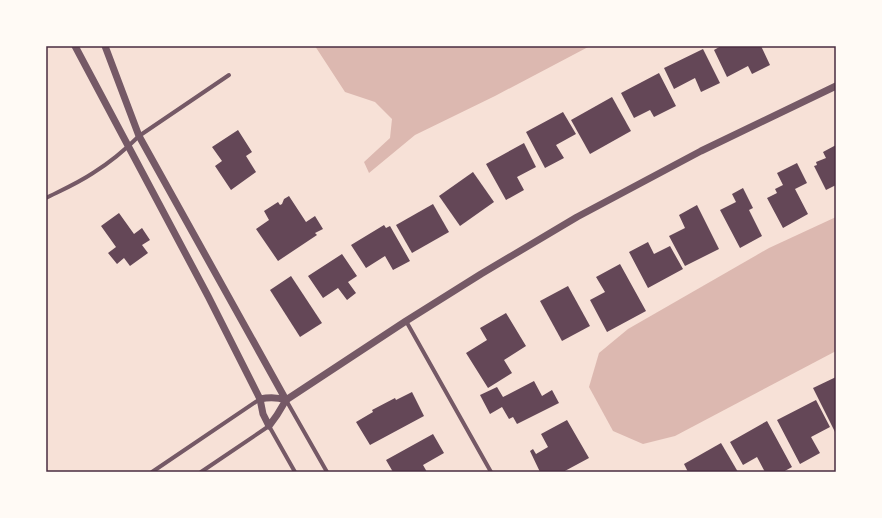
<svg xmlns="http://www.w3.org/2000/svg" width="882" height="518" font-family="Lora,serif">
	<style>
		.water { fill: #dcb8b0 }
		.building { fill: #644757 }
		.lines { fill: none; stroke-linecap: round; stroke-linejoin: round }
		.minor { stroke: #755966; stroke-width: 4 }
		.tertiary { stroke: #755966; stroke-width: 7 }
		.neatline { fill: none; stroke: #4a2c40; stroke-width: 1.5 }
	</style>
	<rect width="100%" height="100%" fill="#f7e1d7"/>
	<g class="water">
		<polygon points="315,46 590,46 495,96 415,135 369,173 364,162 390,138 392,119 375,102 345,92"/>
		<polygon points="836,217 836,351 675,436 643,444 613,431 589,387 599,353 628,329 769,248"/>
	</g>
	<g class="building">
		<polygon points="721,46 761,46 770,65 752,74 748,66 727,77 714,50"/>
		<polygon points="703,49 720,83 701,92 695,78 674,89 664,68"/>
		<polygon points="659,73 676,106 654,117 650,110 634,118 621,93"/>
		<polygon points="612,97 631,131 590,154 571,120"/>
		<polygon points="563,112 576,134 556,145 564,158 545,168 526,132"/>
		<polygon points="238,130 252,152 246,156 256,172 231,190 215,166 222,161 212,147"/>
		<polygon points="524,143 536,167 517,177 524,190 506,200 486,164"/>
		<polygon points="836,145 836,185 826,190 814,166 817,165 816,162 826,158 823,152"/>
		<polygon points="797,163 807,183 795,189 808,214 783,228 767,198 777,193 775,189 783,185 777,173"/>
		<polygon points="473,172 494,202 460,226 439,196"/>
		<polygon points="743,188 753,208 749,210 762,236 740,248 720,210 736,202 732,194"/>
		<polygon points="289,196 306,222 315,216 323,229 315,233 317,235 278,261 256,229 269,220 264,211 278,202 280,205 282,204 284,199"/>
		<polygon points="433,204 449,232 412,253 396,225"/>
		<polygon points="697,205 719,249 685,266 669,236 685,228 679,215"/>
		<polygon points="119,213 134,234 142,228 150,240 142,245 148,253 130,266 124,258 117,264 108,253 116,247 101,226"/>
		<polygon points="384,225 386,228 390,226 410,261 393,270 385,256 366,268 351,245"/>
		<polygon points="648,242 654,254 670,246 683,269 648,288 629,252"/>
		<polygon points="342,254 357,276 348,282 356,293 347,300 338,288 323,298 308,276"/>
		<polygon points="620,264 646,311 607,332 590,300 605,292 596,277"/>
		<polygon points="291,276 322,323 300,337 270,290"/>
		<polygon points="568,286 590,326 562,341 540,301"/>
		<polygon points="506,313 526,346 504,360 512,373 488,388 466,353 487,340 480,328"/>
		<polygon points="836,377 836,434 813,388"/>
		<polygon points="534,381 542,396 552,390 559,403 517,424 513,417 509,419 502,407 490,414 480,395 497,387 503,397"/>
		<polygon points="412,392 424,416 370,445 356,422 373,412 372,410 395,398 396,400"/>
		<polygon points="816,400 830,427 811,437 820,453 800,464 777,420"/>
		<polygon points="567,420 589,458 563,472 540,472 530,451 533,449 536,454 548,447 541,434"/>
		<polygon points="767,421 792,467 783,472 765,472 757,457 743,465 730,442"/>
		<polygon points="433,434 444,453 423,465 427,472 393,472 386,460"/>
		<polygon points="721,443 738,472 688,472 684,464"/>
	</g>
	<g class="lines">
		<g class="minor">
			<path d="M46,198C62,190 78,183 93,173C109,163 125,150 139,136L229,75"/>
			<polyline points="406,321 491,472"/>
			<polyline points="286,400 327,472"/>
			<polyline points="152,472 260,399"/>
			<polyline points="201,472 269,426 295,472"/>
		</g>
		<g class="tertiary">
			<polyline points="75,46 208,296 260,399 263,414 269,426 277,415 286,400 406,321 481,274 577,217 701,151 836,86"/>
			<polyline points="105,46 139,136 286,400"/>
			<path d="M260,399C269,397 277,397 286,400"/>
		</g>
	</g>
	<rect width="882" height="518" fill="none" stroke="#fffaf5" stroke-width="94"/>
	<rect x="47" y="47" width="788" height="424" class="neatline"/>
</svg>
